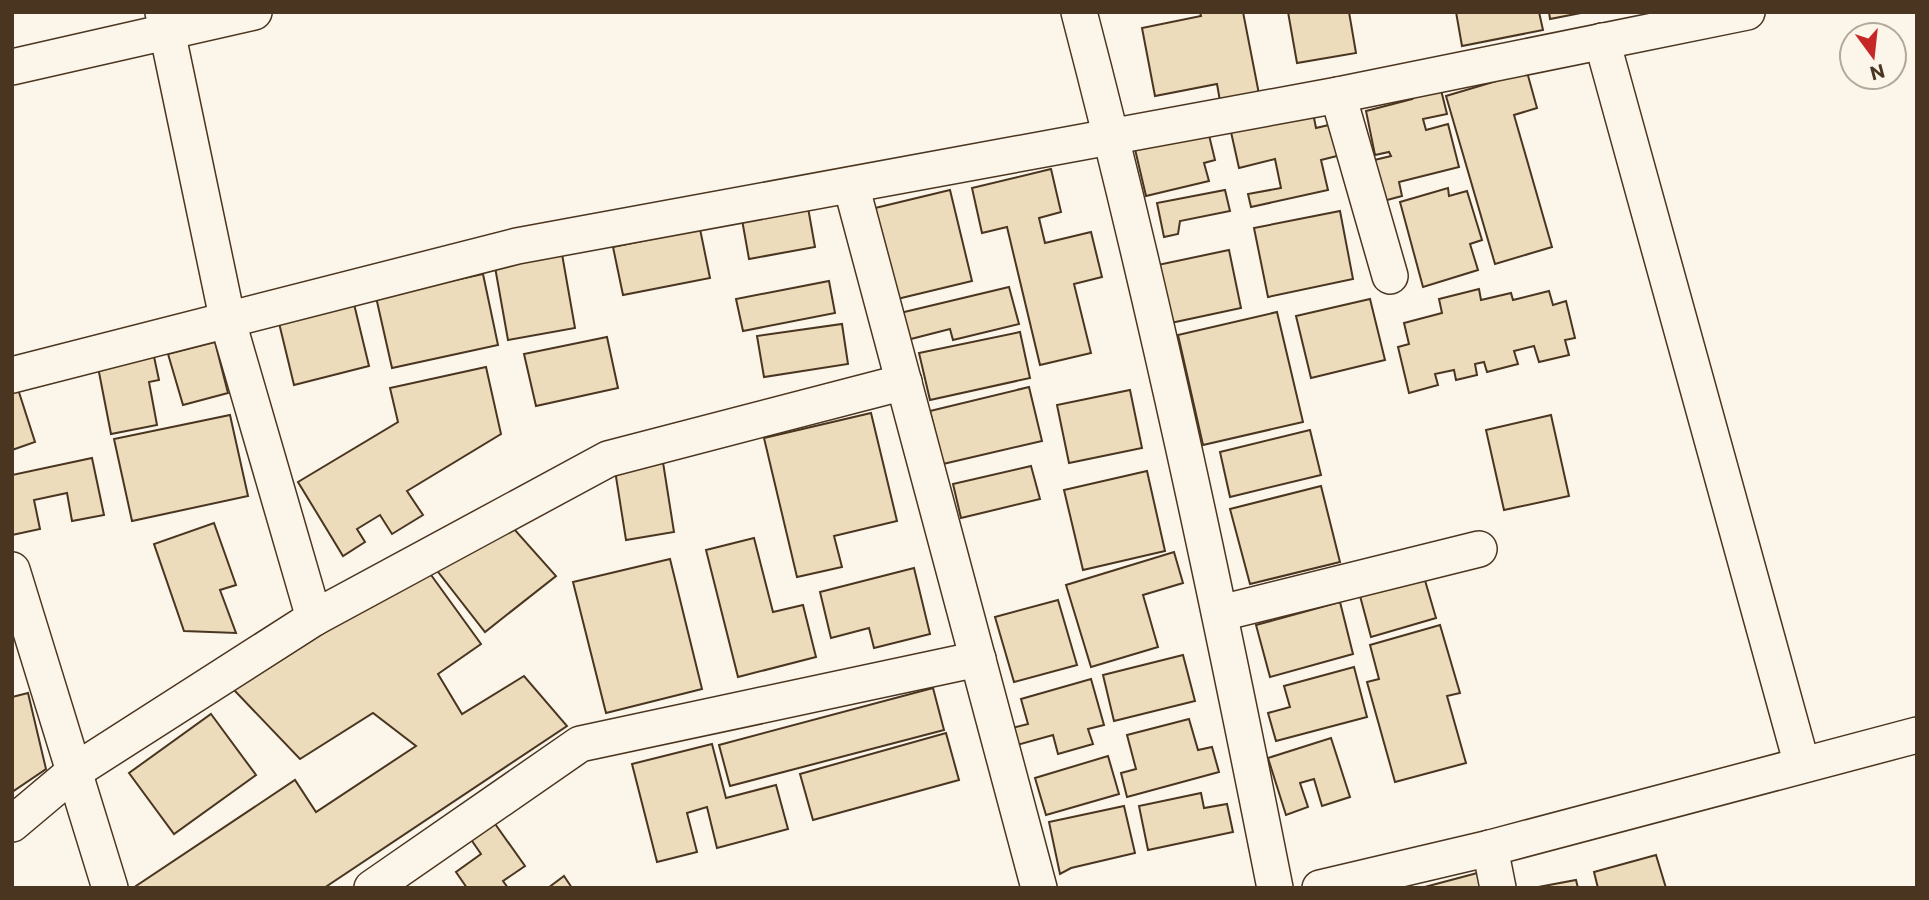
<svg xmlns="http://www.w3.org/2000/svg" width="1929" height="900" font-family="Commissioner,sans-serif">
	<style>
		.building { fill: #ecdcbc; stroke: #4a3520; stroke-width: 2 }
		.lines { fill: none; stroke-linecap: round; stroke-linejoin: round }
		.street-casing { stroke: #4a3520; stroke-width: 38 }
		.street { stroke: #fbf6e9; stroke-width: 35 }
	</style>
	<rect width="100%" height="100%" fill="#fbf6e9"/>
	<g class="building">
		<polygon points="1200,12 1243,12 1259,94 1220,101 1217,84 1155,96 1142,28 1201,16"/>
		<polygon points="1288,12 1349,12 1356,53 1297,63"/>
		<polygon points="1456,12 1539,12 1543,30 1462,46"/>
		<polygon points="1549,12 1586,12 1550,19"/>
		<polygon points="1527,72 1537,108 1514,115 1552,247 1495,264 1446,96"/>
		<polygon points="1439,82 1447,114 1423,119 1426,130 1448,124 1459,167 1399,182 1402,196 1376,203 1366,162 1391,156 1389,152 1375,155 1366,111 1412,99 1407,90"/>
		<polygon points="1313,113 1316,128 1333,124 1341,155 1321,160 1328,190 1251,207 1248,194 1281,188 1275,159 1239,168 1231,132"/>
		<polygon points="1207,127 1215,160 1204,163 1209,181 1146,196 1134,145"/>
		<polygon points="1051,169 1061,212 1039,218 1045,243 1091,232 1102,277 1074,284 1091,353 1040,365 1007,227 982,233 972,188"/>
		<polygon points="1448,188 1449,196 1467,191 1482,240 1470,244 1478,270 1423,287 1400,202"/>
		<polygon points="950,190 972,281 893,300 871,209"/>
		<polygon points="1225,190 1230,211 1180,221 1178,234 1164,237 1157,203"/>
		<polygon points="807,202 815,247 749,259 741,214"/>
		<polygon points="1340,211 1353,279 1268,297 1254,228"/>
		<polygon points="700,229 710,278 623,295 613,247"/>
		<polygon points="1229,250 1241,308 1166,324 1153,266"/>
		<polygon points="562,254 575,328 508,340 495,267"/>
		<polygon points="483,274 498,345 392,368 376,297"/>
		<polygon points="829,281 835,313 743,331 736,299"/>
		<polygon points="1009,287 1019,324 953,340 950,329 907,340 900,313"/>
		<polygon points="1479,289 1481,300 1511,293 1513,300 1549,291 1553,305 1566,301 1575,338 1565,340 1569,355 1539,362 1534,346 1514,351 1518,364 1487,372 1484,362 1475,364 1477,375 1456,380 1454,370 1435,374 1438,385 1409,393 1398,347 1409,344 1404,323 1442,313 1439,299"/>
		<polygon points="1370,299 1385,360 1311,378 1296,316"/>
		<polygon points="354,304 369,366 294,385 279,323"/>
		<polygon points="1277,312 1303,422 1203,445 1178,335"/>
		<polygon points="842,324 848,364 764,377 757,336"/>
		<polygon points="1020,332 1030,378 930,400 919,353"/>
		<polygon points="607,337 618,388 536,406 524,354"/>
		<polygon points="215,342 228,393 183,405 168,354"/>
		<polygon points="153,352 159,380 149,382 157,425 111,434 97,362"/>
		<polygon points="486,367 501,434 407,491 423,515 392,534 380,515 357,529 365,542 343,556 298,482 398,422 390,388"/>
		<polygon points="16,383 35,442 12,450 12,384"/>
		<polygon points="1029,387 1042,441 943,464 930,411"/>
		<polygon points="1130,390 1142,448 1069,463 1057,405"/>
		<polygon points="871,413 897,521 834,536 842,567 797,577 764,438"/>
		<polygon points="230,415 248,496 132,521 114,439"/>
		<polygon points="1551,415 1569,496 1504,510 1486,430"/>
		<polygon points="1310,430 1321,475 1230,497 1220,452"/>
		<polygon points="662,456 674,532 626,540 614,464"/>
		<polygon points="92,458 104,515 72,521 67,493 34,500 40,529 12,535 12,475"/>
		<polygon points="1031,466 1040,499 961,518 953,484"/>
		<polygon points="1147,471 1165,551 1083,570 1064,490"/>
		<polygon points="1321,486 1340,562 1250,584 1230,509"/>
		<polygon points="506,520 556,576 485,632 435,568"/>
		<polygon points="214,523 236,585 220,590 236,633 184,631 154,544"/>
		<polygon points="754,538 773,612 803,605 816,657 738,677 706,550"/>
		<polygon points="1174,552 1183,583 1143,595 1158,647 1091,667 1066,585"/>
		<polygon points="670,559 702,689 606,713 573,582"/>
		<polygon points="426,568 481,644 438,674 462,714 524,676 567,726 324,888 133,888 295,780 316,812 416,746 373,713 300,759 234,690"/>
		<polygon points="914,568 930,634 874,648 869,628 831,638 820,592"/>
		<polygon points="1424,577 1436,618 1371,637 1360,596"/>
		<polygon points="1058,600 1077,665 1014,682 995,617"/>
		<polygon points="1340,602 1353,654 1270,677 1256,625"/>
		<polygon points="1440,625 1460,693 1447,696 1466,763 1395,782 1367,682 1379,679 1370,645"/>
		<polygon points="1183,655 1195,701 1114,721 1103,675"/>
		<polygon points="1354,667 1367,717 1276,741 1268,713 1290,707 1284,686"/>
		<polygon points="1091,679 1104,725 1088,729 1093,744 1058,754 1053,735 1013,746 1008,729 1028,724 1021,699"/>
		<polygon points="933,688 944,730 730,786 719,745"/>
		<polygon points="28,693 46,769 12,792 12,697"/>
		<polygon points="211,714 256,775 174,834 129,773"/>
		<polygon points="1189,719 1198,750 1212,747 1219,772 1127,797 1121,773 1136,769 1127,735"/>
		<polygon points="946,733 959,780 813,820 800,774"/>
		<polygon points="1331,738 1350,797 1322,806 1314,779 1300,783 1308,807 1286,815 1268,758"/>
		<polygon points="712,744 726,798 776,785 788,829 717,848 707,807 687,813 697,852 657,862 632,764"/>
		<polygon points="1108,756 1119,794 1046,815 1035,778"/>
		<polygon points="1201,793 1204,808 1227,804 1233,832 1148,850 1139,806"/>
		<polygon points="1124,806 1135,853 1071,868 1060,874 1049,822"/>
		<polygon points="493,821 525,866 503,881 508,888 467,888 456,872 481,854 470,838"/>
		<polygon points="1656,855 1666,888 1598,888 1594,872"/>
		<polygon points="1481,872 1485,888 1421,888"/>
		<polygon points="564,876 572,888 548,888"/>
		<polygon points="1576,880 1578,888 1533,888"/>
	</g>
	<g class="lines">
		<g class="street-casing">
			<g id="street">
				<polyline points="163,12 228,322 314,618"/>
				<path d="M1079,12C1155,302 1217,594 1275,888"/>
				<polyline points="1602,41 1802,765"/>
				<polyline points="12,67 254,12"/>
				<polyline points="1338,95 1390,276"/>
				<polyline points="851,185 1039,888"/>
				<polyline points="12,375 517,246 1338,95 1747,12"/>
				<polyline points="12,570 110,888"/>
				<polyline points="1221,613 1479,549"/>
				<polyline points="12,824 75,771 314,618 608,459 904,382"/>
				<polyline points="1490,848 1498,888"/>
				<polyline points="372,888 580,744 978,659"/>
				<polyline points="1320,888 1490,848 1917,735"/>
			</g>
		</g>
		<use href="#street" class="street"/>
	</g>
	<rect width="1929" height="900" fill="none" stroke="#4a3520" stroke-width="28"/>
	<g transform="translate(1873 56) rotate(165)"><circle r="33" fill="#fbf6e9" stroke="#b4a999" stroke-width="2"/>
	<path d="M0-5L12 26L0 18L-12 26Z" fill="#c62828"/>
	<text y="-10" font-size="19" font-weight="bold" text-anchor="middle" fill="#4a3520">N</text>
	</g>
</svg>
